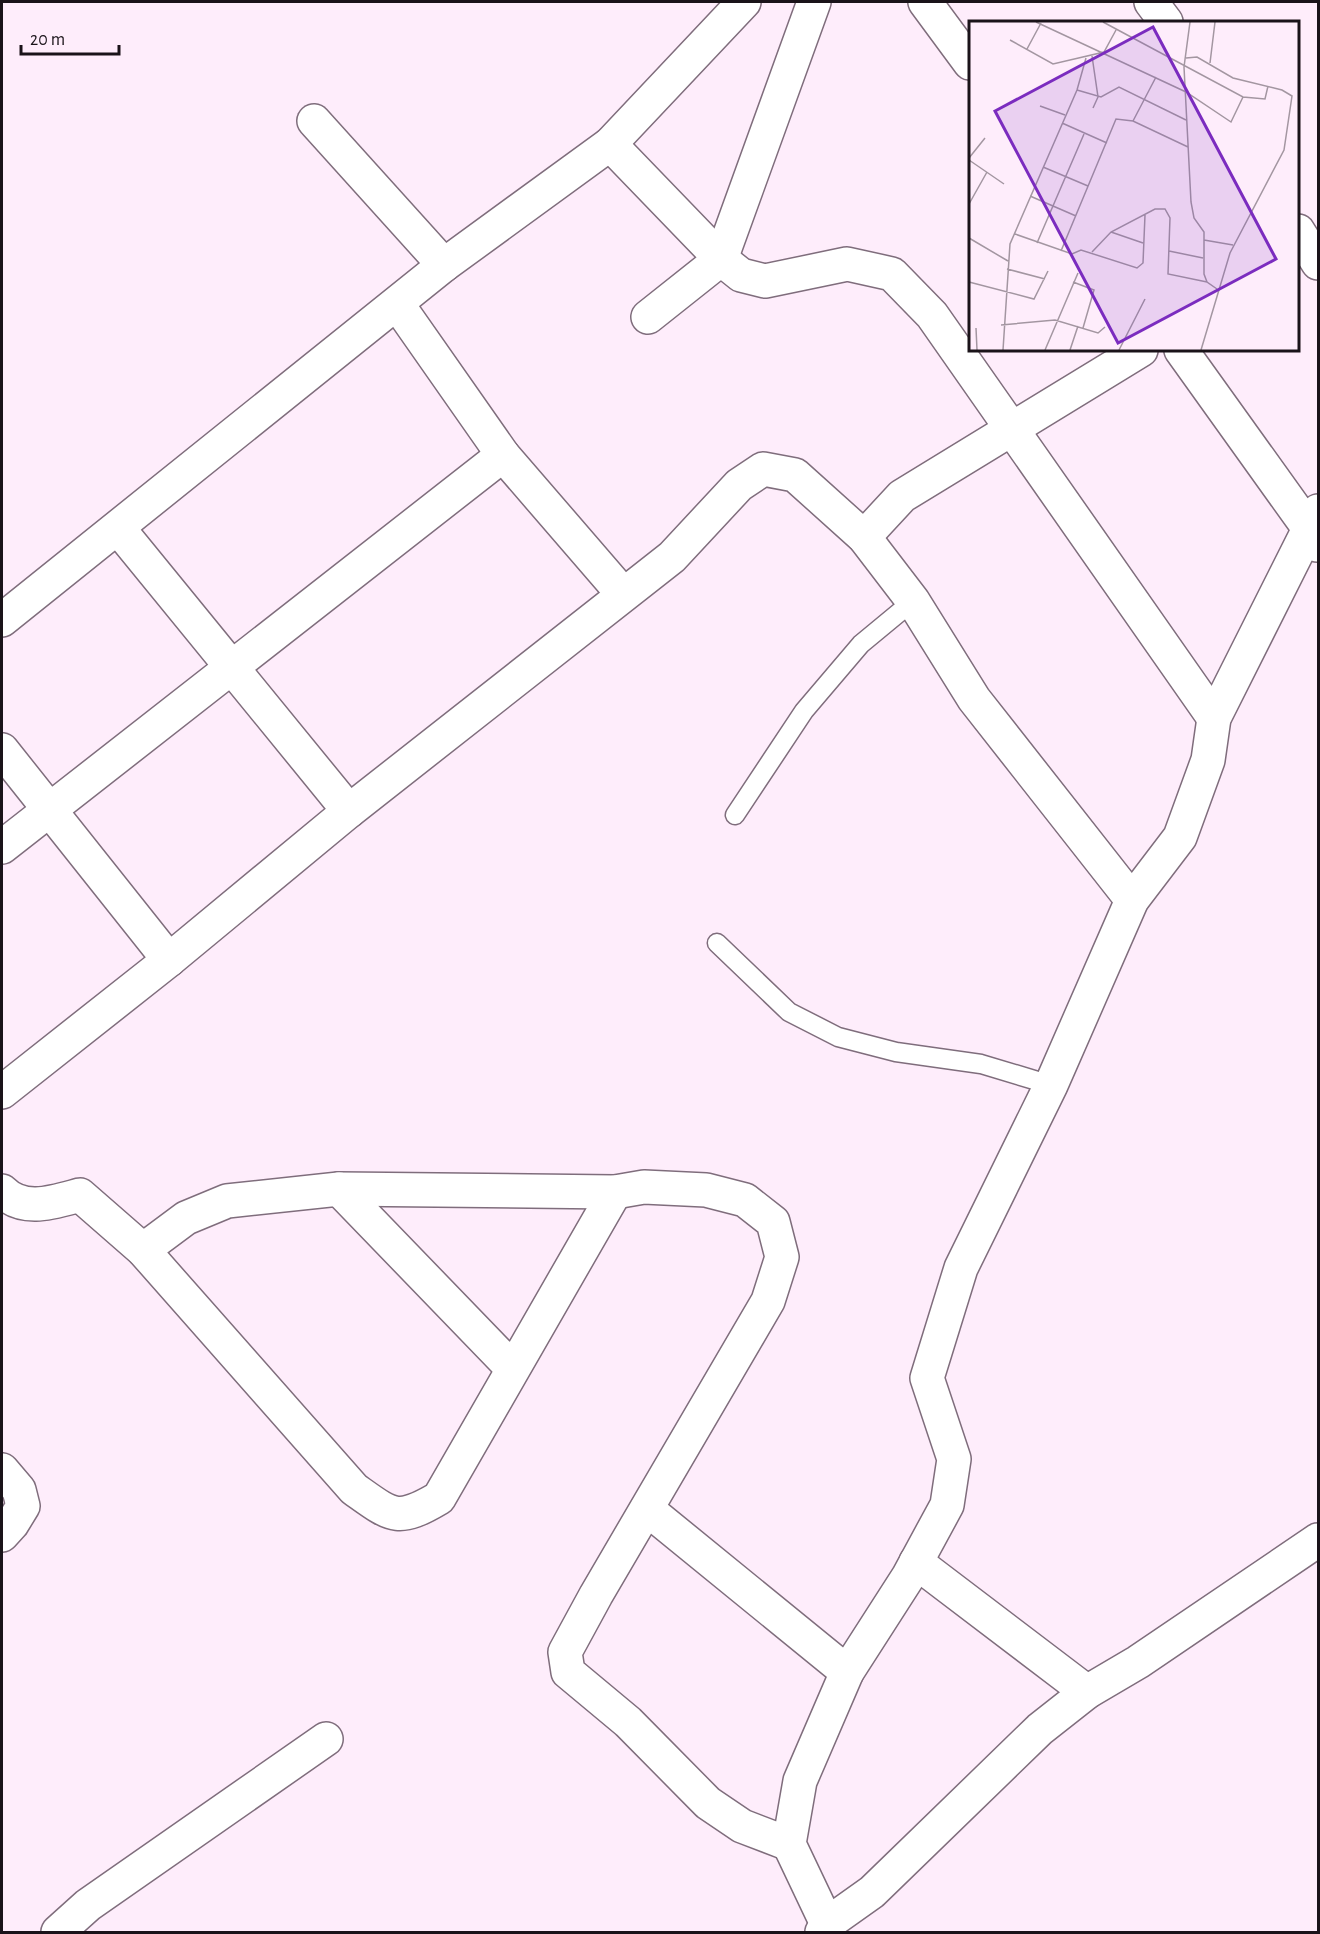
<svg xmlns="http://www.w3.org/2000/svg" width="1320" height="1934" font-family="'Alegreya Sans',sans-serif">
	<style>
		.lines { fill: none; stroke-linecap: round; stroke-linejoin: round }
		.lane-casing { stroke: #7f6d7c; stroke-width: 21 }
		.street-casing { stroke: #7f6d7c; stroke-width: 36 }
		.lane { stroke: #fff; stroke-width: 18 }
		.street { stroke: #fff; stroke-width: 33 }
		.inset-road { fill: none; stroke: #a396a1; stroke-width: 1.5 }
		.view { fill: #7b2cbf; fill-opacity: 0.15; stroke: #7b2cbf; stroke-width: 3 }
		.inset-edge { fill: none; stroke: #1a1319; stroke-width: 3 }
	</style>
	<rect width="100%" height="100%" fill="#feedfb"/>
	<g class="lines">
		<g class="lane-casing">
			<g id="lane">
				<polyline points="735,815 804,711 861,644 913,601"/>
				<polyline points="717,943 789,1012 838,1037 896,1052 981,1064 1051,1085"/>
			</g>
		</g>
		<g class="street-casing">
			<g id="street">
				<polyline points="925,2 970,63"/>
				<polyline points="1151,2 1166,22"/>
				<polyline points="314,121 444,265"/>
				<polyline points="610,144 721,259 741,275 765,281 847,264 892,274 932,315 1214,718"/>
				<polyline points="1298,231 1318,263"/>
				<polyline points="398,305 503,455 623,594"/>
				<polyline points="648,317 721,259 814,2"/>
				<polyline points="1181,350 1310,530 1317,545"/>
				<polyline points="118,528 349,811"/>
				<polyline points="864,537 902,496 1141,350"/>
				<polyline points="2,620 444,265 610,144 744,2"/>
				<polyline points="2,750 169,960"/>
				<polyline points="2,847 503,455"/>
				<polyline points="2,1092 169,960 349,811 672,557 739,485 763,469 795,475 864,537 913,601 974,699 1132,900"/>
				<polyline points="339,1189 512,1368"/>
				<path d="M2,1191C23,1213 54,1202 80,1195L143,1250L354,1489C392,1516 397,1523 439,1498L615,1192"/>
				<polyline points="143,1250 186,1218 227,1201 339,1189 615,1192 644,1187 706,1190 745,1200 773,1222 782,1257 768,1301 596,1595 565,1652 568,1672 628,1722 708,1803 742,1826 789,1844"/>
				<polyline points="2,1470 19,1490 23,1506 12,1524 2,1535"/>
				<polyline points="647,1509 847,1672"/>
				<polyline points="916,1562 1087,1692"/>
				<polyline points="827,1924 789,1844 800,1781 847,1672 908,1577 947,1505 954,1459 927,1378 961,1268 1051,1085 1132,900 1180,837 1208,760 1214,718 1318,511"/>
				<polyline points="58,1932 88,1905 326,1739"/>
				<polyline points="822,1932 827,1924 872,1892 1040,1729 1087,1692 1138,1662 1318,1540"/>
			</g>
		</g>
		<use href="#lane" class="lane"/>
		<use href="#street" class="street"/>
	</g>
	<g transform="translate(969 21)">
		<rect width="330" height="330" fill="#feedfb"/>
		<path class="inset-road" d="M67,1L217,71L262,101L274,76M134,1L274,76L296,78L299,65M221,1L215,46L222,181L225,197L235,211V253L238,261L248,268M41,19L84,43L135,31L147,9M58,28L72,2M123,35L129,76L124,87M217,37L228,36L264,57L313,69L323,75L315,129L261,232L232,329M241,42L246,1M108,69L132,76L150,66L217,99M71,85L96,94M164,100L187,56M93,102L138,122M0,137L16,117M0,139L35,163M74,146L119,165M61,175L107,195M0,183L18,151M142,211L174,222M46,213L103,233L112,229L168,247L174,242L176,194M0,217L39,240M235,219L264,224M68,222L115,113M92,230L147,98L164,100L219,126M200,230L234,237M123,231L142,211L186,188H196L201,197L199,253L238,261M38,248L76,258M0,261L65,278L79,250M104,261L125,269L114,307M32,304L86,299L129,312L136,306M7,307L8,329M34,329L41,223L108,69L117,37M76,329L109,252M101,329L109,305M150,329L176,278"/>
		<path class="view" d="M184,6L307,238L149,322L26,90Z"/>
		<rect width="330" height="330" class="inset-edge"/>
	</g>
	<rect width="1320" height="1934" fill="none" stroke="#1a1319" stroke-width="6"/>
	<path d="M21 45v9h98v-9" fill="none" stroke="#1a1319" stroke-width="3"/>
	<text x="30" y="45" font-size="18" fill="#1a1319" stroke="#feedfb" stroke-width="4.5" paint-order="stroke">20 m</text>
</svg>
